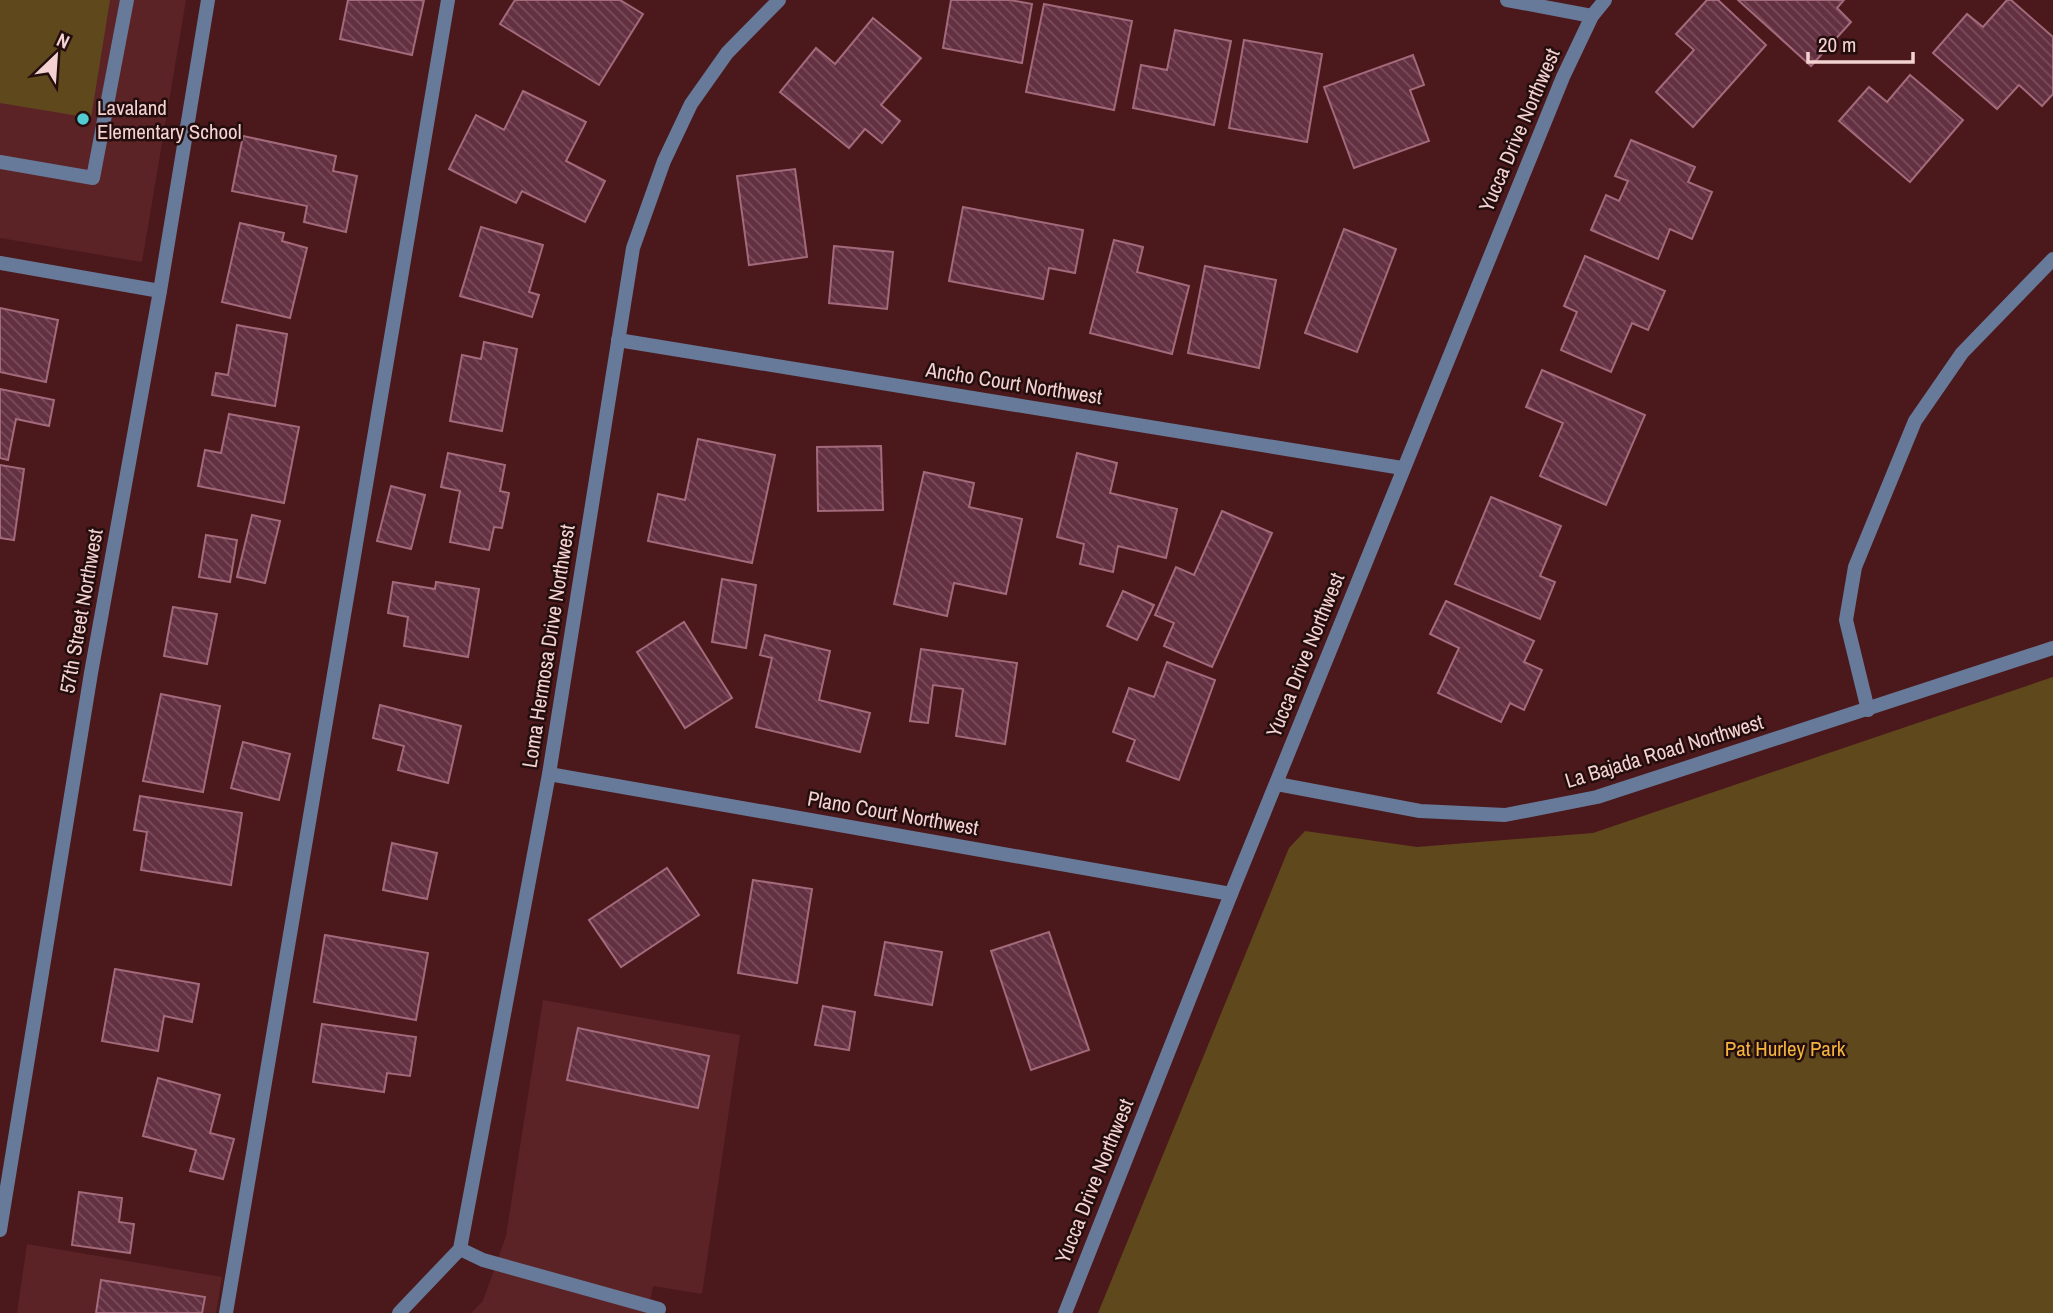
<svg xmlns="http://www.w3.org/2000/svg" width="2053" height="1313" font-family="'Archivo Narrow',sans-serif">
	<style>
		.built { fill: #5b2326 }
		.green { fill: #60481d }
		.building { fill: url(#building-back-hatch); stroke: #a36a7b; stroke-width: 2 }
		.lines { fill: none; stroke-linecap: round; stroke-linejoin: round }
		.service { stroke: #677a99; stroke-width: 14 }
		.minor { stroke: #677a99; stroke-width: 14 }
		.tertiary { stroke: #677a99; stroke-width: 14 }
		.poi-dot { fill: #51ccd3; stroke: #230d0d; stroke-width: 2.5 }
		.labels { text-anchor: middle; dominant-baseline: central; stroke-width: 5; stroke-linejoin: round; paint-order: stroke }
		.poi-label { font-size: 21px; fill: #f3d2d1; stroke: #230d0d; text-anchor: start }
		.street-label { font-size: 21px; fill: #f3d2d1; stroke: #230d0d }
		.park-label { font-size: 21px; fill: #f3b53d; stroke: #230d0d }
	</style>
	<defs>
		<pattern id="building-back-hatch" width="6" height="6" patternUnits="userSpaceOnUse" patternTransform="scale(1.75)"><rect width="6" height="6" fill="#633041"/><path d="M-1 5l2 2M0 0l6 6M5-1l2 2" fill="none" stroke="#7a4d5b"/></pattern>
	</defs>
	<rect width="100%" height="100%" fill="#4b191c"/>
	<g class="built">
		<polygon points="0,0 186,0 142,262 0,238"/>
		<polygon points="543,1000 740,1035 702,1294 653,1286 648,1313 471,1313 483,1301 506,1236"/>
		<polygon points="27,1244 222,1277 216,1313 17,1313"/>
	</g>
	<g class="green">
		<polygon points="0,0 110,0 91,118 0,103"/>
		<polygon points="2053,677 2053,1313 1098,1313 1289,848 1305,831 1417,847 1593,833"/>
	</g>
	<g class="building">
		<polygon points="348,0 424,0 412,55 340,39"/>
		<polygon points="515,0 620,0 643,14 599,85 500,24"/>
		<polygon points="951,0 1010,0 1032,4 1022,63 943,48"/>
		<polygon points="1707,0 1718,0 1766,45 1693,127 1656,92 1694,50 1676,34"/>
		<polygon points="1738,0 1844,0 1837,8 1851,22 1811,66"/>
		<polygon points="2007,0 2011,0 2053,37 2053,94 2042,106 2019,85 1997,109 1933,53 1967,14 1983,27"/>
		<polygon points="1044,4 1132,21 1114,110 1026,92"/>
		<polygon points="873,18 921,58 881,105 900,121 882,143 865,129 849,148 780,92 816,48 835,64"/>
		<polygon points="1175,30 1231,41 1214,125 1133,108 1141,65 1167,70"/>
		<polygon points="1244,40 1322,54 1307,142 1229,128"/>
		<polygon points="1413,55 1424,85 1410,90 1429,141 1354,168 1324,87"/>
		<polygon points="1910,75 1963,120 1910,182 1839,121 1869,87 1887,102"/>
		<polygon points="523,91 586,122 566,161 605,181 585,222 522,191 516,203 449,169 476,115 504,130"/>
		<polygon points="243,136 336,156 333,171 357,176 346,232 304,222 307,206 232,191"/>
		<polygon points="1631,140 1695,167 1688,182 1712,192 1692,239 1670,229 1658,259 1591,230 1606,195 1619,201 1628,181 1615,176"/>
		<polygon points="795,169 807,257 749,265 737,176"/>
		<polygon points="963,207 1083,230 1075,273 1049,268 1043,299 949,281"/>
		<polygon points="240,223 284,233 282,241 307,248 290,318 222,302"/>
		<polygon points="481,227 543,245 529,292 539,295 532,317 460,296"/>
		<polygon points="1344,229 1396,249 1357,352 1305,333"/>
		<polygon points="1114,240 1143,247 1137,272 1189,286 1172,354 1090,333"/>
		<polygon points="834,246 893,252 887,309 829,303"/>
		<polygon points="1585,256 1665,291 1648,330 1632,323 1611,372 1561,350 1577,312 1564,306"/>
		<polygon points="1205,266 1276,280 1259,368 1188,353"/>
		<polygon points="0,308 58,320 46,382 0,372"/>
		<polygon points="237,325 287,334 275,406 212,395 216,373 228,375"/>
		<polygon points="484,342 517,349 502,431 450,421 462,355 481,359"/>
		<polygon points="1542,370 1645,415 1606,505 1540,476 1563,423 1526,407"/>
		<polygon points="0,389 54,400 49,426 16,419 8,460 0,458"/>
		<polygon points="229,414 299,427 284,503 198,486 205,450 221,453"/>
		<polygon points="698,439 775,455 752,563 648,541 658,494 685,500"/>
		<polygon points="881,446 883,510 818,511 817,447"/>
		<polygon points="448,453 505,465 500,491 509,493 502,528 494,527 489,550 450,542 460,491 441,487"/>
		<polygon points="1077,453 1117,463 1110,493 1177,509 1166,558 1118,546 1113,572 1080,564 1084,544 1057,537"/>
		<polygon points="0,465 24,469 14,540 0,538"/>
		<polygon points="924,472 974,483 969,507 1022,519 1006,594 954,583 947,616 894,604"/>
		<polygon points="391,486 425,495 411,549 377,541"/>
		<polygon points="1491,497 1561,526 1540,576 1555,582 1540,619 1455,584"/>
		<polygon points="1222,511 1272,533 1212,667 1164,646 1174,623 1155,615 1176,567 1194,575"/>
		<polygon points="252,515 280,521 265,583 237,577"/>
		<polygon points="206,535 237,540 230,582 199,577"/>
		<polygon points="722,579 756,585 746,648 712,642"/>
		<polygon points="393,582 435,589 436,582 479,589 468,657 404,646 408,617 388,613"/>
		<polygon points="1123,591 1154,605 1137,640 1107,626"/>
		<polygon points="1446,601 1534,641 1524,662 1542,670 1524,710 1510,703 1501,722 1438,693 1459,648 1430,634"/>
		<polygon points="173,607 217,614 207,664 164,656"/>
		<polygon points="684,622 732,698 685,728 637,652"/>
		<polygon points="765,635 830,651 819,700 870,713 860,752 756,727 772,658 760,655"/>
		<polygon points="921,649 1017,663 1005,744 956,736 963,689 933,685 928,723 910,721"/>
		<polygon points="1167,662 1215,680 1179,780 1127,761 1135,740 1113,732 1129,688 1154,697"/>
		<polygon points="161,694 220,706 203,792 143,781"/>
		<polygon points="380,705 461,726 448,783 398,770 404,746 373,738"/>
		<polygon points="243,742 290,754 279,800 231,788"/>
		<polygon points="140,796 242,813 231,885 141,870 147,832 134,830"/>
		<polygon points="392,843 437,853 427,899 383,890"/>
		<polygon points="667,868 699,915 621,967 589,920"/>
		<polygon points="753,880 812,889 797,983 738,973"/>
		<polygon points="1049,932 1089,1050 1031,1070 991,951"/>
		<polygon points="325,935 428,953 416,1020 314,1002"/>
		<polygon points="885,942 942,952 932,1005 875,995"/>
		<polygon points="115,969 199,984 192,1022 164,1016 158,1051 102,1041"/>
		<polygon points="823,1006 855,1012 849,1050 815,1045"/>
		<polygon points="322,1024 416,1037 410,1076 387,1073 384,1092 313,1082"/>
		<polygon points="578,1028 709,1056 698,1108 567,1080"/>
		<polygon points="158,1078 220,1095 210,1133 234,1139 223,1179 190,1171 196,1150 143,1136"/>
		<polygon points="79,1192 122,1198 119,1222 134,1224 130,1253 72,1245"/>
		<polygon points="101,1280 205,1297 202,1313 96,1313"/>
	</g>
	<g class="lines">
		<g class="service">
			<polyline points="0,162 93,178 127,0"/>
			<polyline points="226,1313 448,0"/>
		</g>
		<g class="minor">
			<polyline points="1507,0 1592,16"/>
			<polyline points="618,340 1402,468"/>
			<polyline points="1868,710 1846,620 1855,567 1915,421 1962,353 2053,259"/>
			<polyline points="549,774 1231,894"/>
			<polyline points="1277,784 1420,811 1505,815 1597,797 2053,648"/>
			<polyline points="460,1249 483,1260 659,1309"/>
			<polyline points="399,1313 460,1249 549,774 633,248 664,161 691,104 727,53 779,0"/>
		</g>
		<g class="tertiary">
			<polyline points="0,263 160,291"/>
			<polyline points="0,1230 91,673 160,291 208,0"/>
			<polyline points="1065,1313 1231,894 1563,77 1592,16 1605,0"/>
		</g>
	</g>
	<circle class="poi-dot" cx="83" cy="119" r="7"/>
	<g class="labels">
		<g class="poi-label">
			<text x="97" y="107">Lavaland<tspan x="97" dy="24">Elementary School</tspan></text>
		</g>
		<g class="street-label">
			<text transform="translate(1519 130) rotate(-67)">Yucca Drive Northwest</text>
			<text transform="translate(1014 383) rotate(9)">Ancho Court Northwest</text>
			<text transform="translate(81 611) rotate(-80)">57th Street Northwest</text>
			<text transform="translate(548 646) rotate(-81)">Loma Hermosa Drive Northwest</text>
			<text transform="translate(1305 655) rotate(-68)">Yucca Drive Northwest</text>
			<text transform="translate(1664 751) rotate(-17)">La Bajada Road Northwest</text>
			<text transform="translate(893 813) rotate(10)">Plano Court Northwest</text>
			<text transform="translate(1094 1181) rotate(-68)">Yucca Drive Northwest</text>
		</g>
		<g class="park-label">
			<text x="1785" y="1048">Pat Hurley Park</text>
		</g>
	</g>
	<g transform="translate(56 56) rotate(25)" stroke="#230d0d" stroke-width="5" paint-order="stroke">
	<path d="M0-5L12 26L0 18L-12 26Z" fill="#f3d2d1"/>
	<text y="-10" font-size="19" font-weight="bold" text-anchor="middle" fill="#f3d2d1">N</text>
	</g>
	<path d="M1808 52v10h105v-10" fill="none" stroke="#f3d2d1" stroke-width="3.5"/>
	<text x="1818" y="52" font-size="21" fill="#f3d2d1" stroke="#230d0d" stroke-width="5" paint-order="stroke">20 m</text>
</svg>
